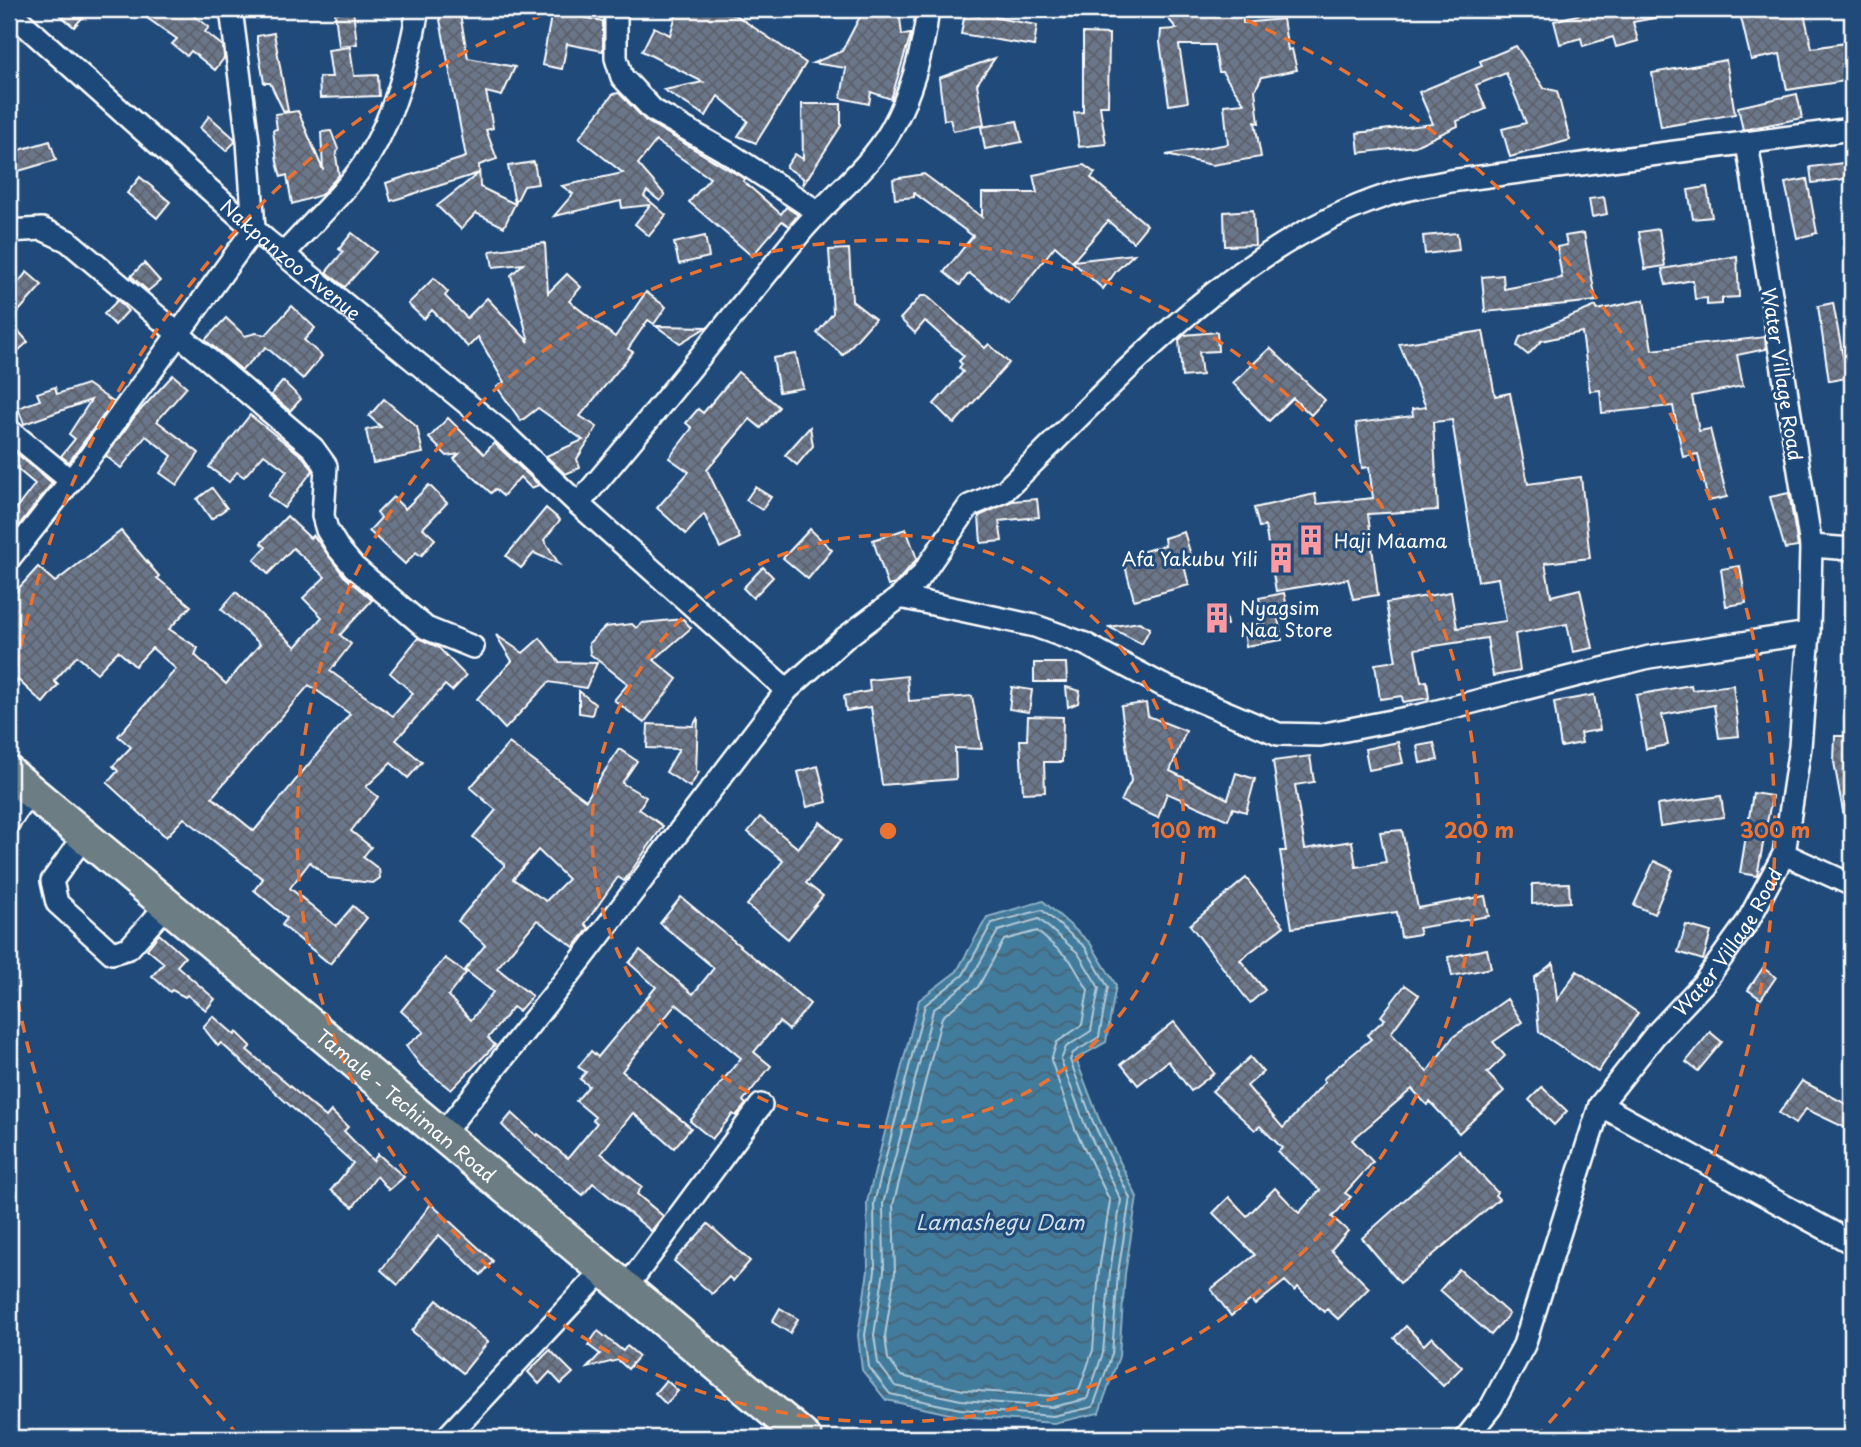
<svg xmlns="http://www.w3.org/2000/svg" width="1861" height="1447" font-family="'Playpen Sans',sans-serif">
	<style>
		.water { fill: url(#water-waves); stroke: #8eb0c4; stroke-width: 2 }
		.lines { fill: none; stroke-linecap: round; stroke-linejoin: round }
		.shore { stroke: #b3cad8; stroke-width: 2 }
		.building { fill: url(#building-cross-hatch); stroke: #fff; stroke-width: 2; fill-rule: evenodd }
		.minor-casing { stroke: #fff; stroke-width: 26 }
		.highway-casing { stroke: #fff; stroke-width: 37 }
		.minor { stroke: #1f4a7a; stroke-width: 21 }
		.highway { stroke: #6c7e84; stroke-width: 32 }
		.ring { fill: none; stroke: #eb7230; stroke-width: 3.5; stroke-dasharray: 12 9 }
		.labels { text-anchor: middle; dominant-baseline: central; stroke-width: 6; stroke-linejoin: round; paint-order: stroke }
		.street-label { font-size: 19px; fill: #fff; stroke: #1f4a7a }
		.poi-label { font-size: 19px; fill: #fff; stroke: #1f4a7a; text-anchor: start }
		.water-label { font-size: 21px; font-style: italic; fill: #d0dee6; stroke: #1f4a7a }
		.centre { fill: #eb7230; stroke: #1f4a7a; stroke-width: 3.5 }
		.ring-label { font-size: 21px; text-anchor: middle; font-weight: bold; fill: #eb7230; stroke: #1f4a7a; stroke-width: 6; stroke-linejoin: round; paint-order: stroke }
	</style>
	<defs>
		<pattern id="water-waves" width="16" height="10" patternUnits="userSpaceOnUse" patternTransform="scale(1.75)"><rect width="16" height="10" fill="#427b9d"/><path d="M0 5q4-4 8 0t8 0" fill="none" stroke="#476474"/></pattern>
		<pattern id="building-cross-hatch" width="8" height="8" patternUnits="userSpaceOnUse" patternTransform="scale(1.75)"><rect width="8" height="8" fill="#6b768a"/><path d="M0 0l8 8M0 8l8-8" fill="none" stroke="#5c616b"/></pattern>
	</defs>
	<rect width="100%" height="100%" fill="#1f4a7a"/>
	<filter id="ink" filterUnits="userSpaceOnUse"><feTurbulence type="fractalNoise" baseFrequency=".0143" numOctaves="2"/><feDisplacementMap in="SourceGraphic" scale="14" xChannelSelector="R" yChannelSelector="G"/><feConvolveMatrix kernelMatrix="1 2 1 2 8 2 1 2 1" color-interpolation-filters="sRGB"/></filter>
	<g filter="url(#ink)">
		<polygon class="water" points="1043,901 1090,943 1116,985 1106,1042 1076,1059 1099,1119 1137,1197 1125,1274 1119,1356 1099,1413 1054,1423 959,1416 886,1400 862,1370 858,1335 868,1271 867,1202 919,1000 957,971 987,917"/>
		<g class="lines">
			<g class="shore">
				<polygon points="1042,910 1085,947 1108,987 1099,1037 1073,1053 1070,1060 1093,1122 1130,1198 1118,1273 1112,1354 1093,1407 1053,1416 960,1409 890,1394 869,1367 865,1335 875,1271 874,1203 925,1005 963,975 992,923"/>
				<polygon points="1039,919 1078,953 1099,988 1091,1031 1066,1047 1061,1060 1085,1125 1121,1200 1110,1272 1103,1353 1087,1399 1052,1407 961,1400 895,1386 878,1363 874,1335 884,1271 883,1204 933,1010 970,980 998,931"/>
				<polygon points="1037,931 1070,960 1088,990 1082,1025 1057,1042 1051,1060 1075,1129 1110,1201 1099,1271 1093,1350 1079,1390 1052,1396 963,1390 901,1376 888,1359 885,1336 895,1272 893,1205 942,1017 978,987 1004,940"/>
			</g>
		</g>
		<g class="building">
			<polygon points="53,9 90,9 74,27"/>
			<polygon points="134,9 185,9 209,27 205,32 223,46 224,58 215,70 191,51 187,56 172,44 177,39"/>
			<polygon points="438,9 459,9 468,58 515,67 502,96 486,92 493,128 486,130 497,159 479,165 480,187 515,204 504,227 476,213 461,229 437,206 479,173 391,201 386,183 466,157"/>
			<polygon points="678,9 709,9 737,16 806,63 756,143 738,136 748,121 718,96 706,116 664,90 703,82 642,51 654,27 670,35"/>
			<polygon points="864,9 899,9 902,35 911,34 891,99 871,92 869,104 841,98 846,68 813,63 842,51"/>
			<polygon points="977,9 994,9 996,18 1037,25 1034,46 961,34 965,13 979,16"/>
			<polygon points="1160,9 1242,9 1243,23 1283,19 1288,50 1292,49 1297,70 1262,77 1255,90 1259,123 1255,122 1261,157 1212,165 1166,155 1228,144 1224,105 1244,103 1222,72 1219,72 1214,45 1179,45 1188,102 1169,105 1160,42 1161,30 1177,29"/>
			<polygon points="1599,9 1660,9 1660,17 1633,22 1638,41 1616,47 1613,37 1583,46 1581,38 1560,44 1554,21"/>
			<polygon points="1739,9 1803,9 1812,48 1852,42 1852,62 1842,64 1845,81 1787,90 1780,54 1751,60"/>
			<polygon points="353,10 357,44 339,46 335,13"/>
			<polygon points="552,11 603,21 603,51 567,44 562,69 542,65"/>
			<polygon points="274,33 288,111 284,112 270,83 264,83 257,42 257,36"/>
			<polygon points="1083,33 1109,34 1108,106 1100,106 1106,144 1079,147 1074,113 1083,112"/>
			<polygon points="1516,46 1544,88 1557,91 1570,140 1510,157 1502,129 1526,123 1506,73 1476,85 1486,109 1457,121 1458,126 1415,146 1359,153 1357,133 1433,124 1419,92 1482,66 1480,61"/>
			<polygon points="350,47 354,76 378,75 379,96 320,98 319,77 332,77 328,50"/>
			<polygon points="995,58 977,84 984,125 953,131 950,119 944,120 939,78"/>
			<polygon points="1726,60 1735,114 1661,127 1652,73"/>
			<polygon points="619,93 646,121 745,179 743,181 781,214 786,207 798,215 789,226 782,221 752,256 689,202 710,178 656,141 638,164 665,195 660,201 647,191 644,196 666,215 649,236 635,224 650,205 622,208 621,201 554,216 573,194 562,186 623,173 579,138 613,94"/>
			<polygon points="1797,94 1802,118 1743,130 1738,107"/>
			<polygon points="802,104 841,104 841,126 803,185 803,178 786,167 795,154 803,159"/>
			<polygon points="298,111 323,170 321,132 331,131 338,149 336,156 339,175 321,195 292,204 287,175 281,177 277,162 273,130 277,129 275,114"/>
			<polygon points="209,116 234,138 235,142 226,151 200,128"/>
			<polygon points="1017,121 1022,142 985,149 981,127"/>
			<polygon points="50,141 56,160 12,173 9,153"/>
			<polygon points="534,162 538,184 524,186 515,204 508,166"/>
			<polygon points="1852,162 1852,178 1812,183 1810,167"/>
			<polygon points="1084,165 1095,173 1091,178 1147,225 1133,242 1108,221 1073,261 1134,254 1117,270 1103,289 1055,246 1009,304 969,273 960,285 944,272 973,236 914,193 914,197 895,199 893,179 924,174 982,217 982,193 1037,193 1033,175"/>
			<polygon points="140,177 170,202 157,218 127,193"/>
			<polygon points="1807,179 1817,233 1797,238 1785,183"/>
			<polygon points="1707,187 1712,217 1693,219 1688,190"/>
			<polygon points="1604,197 1607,214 1592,217 1589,199"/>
			<polygon points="1253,210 1255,245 1225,246 1224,212"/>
			<polygon points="1659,229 1665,266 1645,269 1639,232"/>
			<polygon points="352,233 376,252 345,287 326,272 343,252 339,249"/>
			<polygon points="1457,233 1459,250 1425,254 1423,236"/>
			<polygon points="1584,233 1596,301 1485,312 1482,277 1503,275 1504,289 1562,278 1557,247 1567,245 1565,236"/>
			<polygon points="705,236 709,257 679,264 674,243"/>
			<polygon points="545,243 548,293 567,274 581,287 569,301 615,337 646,292 666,307 654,324 648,320 628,349 633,352 580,416 597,427 577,459 580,468 565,474 546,456 583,440 538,408 521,421 497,387 504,382 478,337 468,347 432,310 424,319 408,304 434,278 448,292 445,296 467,318 487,298 529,342 511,275 523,264 493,267 490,251"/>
			<polygon points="849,249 852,301 875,319 843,355 817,333 833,313 829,250"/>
			<polygon points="1737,256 1739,297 1722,298 1722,304 1707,305 1707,298 1695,299 1693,280 1666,285 1662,269"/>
			<polygon points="144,263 160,281 148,291 131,276"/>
			<polygon points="27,272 42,285 10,321 28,342 9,359 9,293"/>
			<polygon points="921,296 927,296 985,348 989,344 1009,363 954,424 934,404 963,372 959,368 962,364 959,361 964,356 925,321 915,333 900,319"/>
			<polygon points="118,300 128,311 115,325 104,314"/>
			<polygon points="1644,300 1652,350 1765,337 1766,349 1737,355 1743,386 1692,396 1699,431 1710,429 1727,497 1708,501 1698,454 1683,457 1673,406 1602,413 1600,390 1590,391 1582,332 1541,341 1528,355 1517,346 1520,337 1596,306 1597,310"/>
			<polygon points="1833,303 1847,378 1829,381 1818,306"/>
			<polygon points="292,306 315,328 304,340 322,356 303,379 266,347 242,370 205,340 226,318 245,336 256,333 266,335"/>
			<polygon points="656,326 707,327 680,343"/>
			<polygon points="1483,331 1495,396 1510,393 1528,484 1581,477 1590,558 1545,563 1551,596 1580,589 1593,648 1573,652 1567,624 1515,634 1520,671 1493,676 1487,638 1415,649 1421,682 1427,681 1429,698 1403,702 1402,696 1380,699 1375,664 1396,661 1386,603 1451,592 1457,628 1506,621 1498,578 1478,581 1452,420 1433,422 1438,510 1368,514 1378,595 1353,599 1348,579 1276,591 1265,526 1259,527 1254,508 1315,494 1317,504 1373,498 1369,467 1362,468 1356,423 1413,416 1412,409 1426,407 1399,344"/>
			<polygon points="1217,332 1218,351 1199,352 1202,375 1182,377 1179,340 1184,335"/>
			<polygon points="1270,348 1325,400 1311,415 1293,398 1269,421 1233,383"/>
			<polygon points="796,354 803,388 779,392 773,358"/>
			<polygon points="738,372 779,407 761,428 750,419 707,470 740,538 720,548 704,514 686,534 657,508 689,472 669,458 692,428 686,423 698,409 703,413"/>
			<polygon points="173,375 187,387 157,421 199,453 177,485 160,473 172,456 146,436 121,468 106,456 135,416"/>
			<polygon points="283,381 301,399 290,411 271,395"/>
			<polygon points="87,384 113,402 69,462 61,456 75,439 69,434 91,400 24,424 18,408 40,400 37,393 55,387 57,394"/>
			<polygon points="384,399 417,427 423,453 373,463 366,430 381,427 369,416"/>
			<polygon points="250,415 303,457 313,470 284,508 268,496 287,471 264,454 244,477 237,472 229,482 209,467"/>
			<polygon points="448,418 484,454 494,443 539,485 531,488 520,477 503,496 495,489 491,493 454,459 459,454 447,456 429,438"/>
			<polygon points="810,427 813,446 797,465 785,455"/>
			<polygon points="9,447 52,483 9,538 9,518 35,484 9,462"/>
			<polygon points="429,485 447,503 423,528 435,539 421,556 416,552 405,564 369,531 381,518 377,513 393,497 405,509"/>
			<polygon points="755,487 771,497 762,510 746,500"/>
			<polygon points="212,488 227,508 211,519 197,499"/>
			<polygon points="1789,493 1798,547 1785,549 1770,497"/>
			<polygon points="1037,499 1039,517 999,521 1002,541 981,543 979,516 1012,501"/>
			<polygon points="546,508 560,520 544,540 559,564 534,553 521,568 506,556"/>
			<path d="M287,516L310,538L313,535L344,576L372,600L340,635L351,644L330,671L393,716L413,693L390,673L418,638L438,647L466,676L452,691L445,685L396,740L422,762L408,778L391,763L366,787L378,797L351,831L371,847L363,857L379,869L380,878L373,883L329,878L310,862L290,888L336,926L353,906L367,918L330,964L282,925L287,918L254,890L263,879L184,818L166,837L107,783L118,771L113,766L131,747L118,736L176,669L152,648L135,666L118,651L97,673L77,656L54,681L58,685L43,703L18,680L9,690V599L38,567L55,582L121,531L159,576L157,578L191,606L169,629L198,648L195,655L226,684L260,644L221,609L236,592L296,647L322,617L303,598L325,577L293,548L268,574L254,560L266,547L261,543ZM309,685L350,714L254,831L212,797Z"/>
			<polygon points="810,529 832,550 808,579 783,558"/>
			<polygon points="906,529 917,559 895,584 888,586 873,540"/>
			<polygon points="1184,532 1191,555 1182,558 1189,585 1134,600 1124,562 1142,556 1141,552 1165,545 1164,538"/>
			<polygon points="1740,566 1746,603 1726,606 1721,569"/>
			<polygon points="763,567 773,577 753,598 743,588"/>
			<polygon points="1284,593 1288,612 1277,614 1282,640 1246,646 1243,626 1264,623 1259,598"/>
			<polygon points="1224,609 1227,625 1209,627 1206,611"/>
			<polygon points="683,619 691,628 654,660 677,679 644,723 614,700 628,684 590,654 589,643 605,627 632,624 636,628 642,623"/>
			<polygon points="1139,622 1150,628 1142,644 1109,627"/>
			<polygon points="496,635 523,653 540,638 559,662 597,663 586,688 549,682 505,729 477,699 512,661"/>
			<polygon points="1034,663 1066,663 1067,682 1034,682"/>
			<polygon points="907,676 909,701 972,696 982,749 955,748 956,779 882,785 871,707 846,711 844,696 870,691 869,680"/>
			<polygon points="1691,685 1692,690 1733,685 1739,736 1719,738 1714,705 1662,715 1668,745 1646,749 1636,695"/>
			<polygon points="1012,687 1032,690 1029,712 1009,709"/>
			<polygon points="1066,687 1080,691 1078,703 1068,707"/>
			<polygon points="579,691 595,704 592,715 579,713"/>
			<polygon points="1594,695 1600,730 1580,733 1582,743 1561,747 1554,702"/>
			<polygon points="1146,703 1148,716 1186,731 1170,771 1228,799 1236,773 1255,779 1246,812 1233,808 1228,820 1167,793 1158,818 1121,801 1131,781 1121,706"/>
			<polygon points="1028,716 1063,717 1062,762 1044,762 1045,792 1023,793 1020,740 1027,740"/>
			<polygon points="698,717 696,771 699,772 690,787 666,772 679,749 647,748 648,724 693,726"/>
			<polygon points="1835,736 1852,736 1852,816 1844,817 1834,762"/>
			<polygon points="1398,742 1403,763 1369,770 1365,749"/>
			<path d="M509,743L586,800L619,749L637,761L622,783L646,797L639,809L663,826L624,881L618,877L585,924L589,928L574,947L537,920L497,968L532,996L519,1011L513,1007L488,1038L495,1045L451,1090L421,1066L406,1046L424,1032L401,1011L445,958L466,973L448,996L471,1020L493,992L465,970L485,945L458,921L505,865L473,837L496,810L470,788ZM538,850L568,879L546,901L513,879Z"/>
			<polygon points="1434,743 1438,760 1420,763 1417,746"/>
			<polygon points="1310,756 1314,782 1295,785 1305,849 1352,841 1356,867 1386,862 1380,832 1402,830 1418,908 1485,896 1489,916 1418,928 1420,934 1401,937 1397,912 1292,928 1280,851 1286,851 1273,761"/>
			<polygon points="818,766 827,802 807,807 798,772"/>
			<polygon points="1753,793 1772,796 1757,876 1740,873"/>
			<polygon points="1721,796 1724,817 1660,826 1657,805"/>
			<polygon points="760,817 798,848 820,822 841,840 806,883 823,896 788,939 747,905 783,861 748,832"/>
			<polygon points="1654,861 1673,870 1654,914 1634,905"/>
			<polygon points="1246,878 1284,926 1240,960 1265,990 1250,1003 1190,925"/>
			<polygon points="1569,883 1570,902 1532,904 1532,884"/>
			<polygon points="681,897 810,1004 789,1030 779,1022 754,1052 771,1066 743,1101 746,1104 736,1116 733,1114 712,1139 690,1121 741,1058 676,1004 622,1071 691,1128 674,1148 633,1113 601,1153 642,1187 637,1194 663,1216 651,1231 593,1183 583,1195 526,1149 502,1125 512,1113 537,1136 538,1134 568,1158 597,1123 593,1120 595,1117 576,1101 589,1086 580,1079 586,1072 578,1067 591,1051 598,1057 656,987 629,963 640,950 693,994 714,968 660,923"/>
			<polygon points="1686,925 1711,932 1703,960 1678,952"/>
			<polygon points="159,934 185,957 177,966 215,999 206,1010 187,995 185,997 172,990 170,992 152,976 164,963 147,949"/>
			<polygon points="1487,949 1491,968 1452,976 1448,957"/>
			<polygon points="1553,963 1557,1000 1577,971 1638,1013 1598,1072 1539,1032 1534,978"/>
			<polygon points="1763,968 1776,977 1761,999 1748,990"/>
			<polygon points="1405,985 1419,995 1391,1033 1427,1072 1453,1037 1507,999 1522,1022 1493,1042 1505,1056 1487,1073 1504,1091 1459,1133 1430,1102 1427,1105 1412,1089 1352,1140 1373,1162 1345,1193 1351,1197 1332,1217 1348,1231 1331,1250 1369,1288 1338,1319 1327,1309 1324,1312 1298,1287 1295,1291 1285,1281 1255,1305 1251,1300 1231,1316 1211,1289 1255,1255 1213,1213 1229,1197 1247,1216 1275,1188 1299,1213 1320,1190 1278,1152 1282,1148 1260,1126 1255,1130 1212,1091 1250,1057 1263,1072 1247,1086 1283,1128 1325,1082 1323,1079 1371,1039 1367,1035 1385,1019 1381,1016"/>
			<polygon points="213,1016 235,1035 237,1032 251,1046 247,1050 326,1117 331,1111 348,1127 344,1131 373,1161 378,1154 404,1177 389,1190 377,1176 353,1207 331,1190 353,1163 221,1043 218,1046 203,1027"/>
			<polygon points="1174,1022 1214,1073 1191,1091 1168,1061 1138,1085 1121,1064"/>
			<polygon points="1710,1032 1722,1042 1698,1071 1686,1062"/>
			<polygon points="1802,1081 1852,1107 1852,1131 1806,1109 1795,1124 1779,1113"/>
			<polygon points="1542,1087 1567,1111 1554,1125 1529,1100"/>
			<polygon points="1459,1151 1497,1192 1495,1195 1499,1199 1400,1283 1362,1238"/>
			<polygon points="431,1204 493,1261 481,1275 439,1235 398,1285 381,1270"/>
			<polygon points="708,1224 750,1261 733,1281 729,1277 712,1294 674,1261"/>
			<polygon points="1459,1269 1509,1314 1491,1335 1440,1290"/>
			<polygon points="437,1300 488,1342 463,1373 412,1331"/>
			<polygon points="780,1308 798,1319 790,1333 772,1322"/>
			<polygon points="1406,1326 1424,1345 1432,1337 1462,1367 1443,1386 1394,1338"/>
			<polygon points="598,1331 623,1351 627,1346 639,1356 628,1369 618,1360 587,1368 600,1354 588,1345"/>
			<polygon points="550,1350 573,1373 561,1384 550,1372 539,1384 528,1372"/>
			<polygon points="666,1380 678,1391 666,1404 655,1393"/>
		</g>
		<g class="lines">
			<g class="minor-casing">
				<g id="minor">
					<polyline points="616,9 616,58 622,77 653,110 730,154 818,212"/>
					<path id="s1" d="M9,11L266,240L502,432L578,504"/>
					<polyline points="9,231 42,229 68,241 313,448 326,466 323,516 327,530 338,548 354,567 426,628 473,647"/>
					<path d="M284,254C312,222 347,192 369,156C396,111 409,60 418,9"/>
					<polyline points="9,430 71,481"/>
					<polyline points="1811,546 1852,549"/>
					<polyline points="9,559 91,455 254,229 248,141 231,9"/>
					<path d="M900,597L921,576L969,506L1004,491C1119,380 1232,246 1388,195C1407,188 1429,186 1450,181L1852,129"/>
					<path d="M787,690L578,504C655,415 726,323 800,233C829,198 869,169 891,130C912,92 923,51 928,9"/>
					<polyline points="9,822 30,790"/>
					<polyline points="85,835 52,881 57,903 112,953 129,948 168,904"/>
					<polyline points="1784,854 1852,885"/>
					<polyline points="1600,1105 1852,1243"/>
					<polyline points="441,1136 581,960 787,690 845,638 900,597 1035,626 1085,644 1162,685 1278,734 1320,735 1422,715 1649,657 1809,633"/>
					<polyline points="625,1289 761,1105"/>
					<polyline points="446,1438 603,1270"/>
					<path id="s2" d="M1466,1438L1491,1407L1524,1345L1600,1105L1655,1035L1703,984L1748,921L1784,854L1800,747L1809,633L1811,546L1747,143"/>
				</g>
			</g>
			<g class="highway-casing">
				<g id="highway">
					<path id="s3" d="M9,773L805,1438"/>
				</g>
			</g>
			<use href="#minor" class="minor"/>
			<use href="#highway" class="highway"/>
		</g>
	</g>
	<g class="ring">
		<circle cx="888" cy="831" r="296"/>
		<circle cx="888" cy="831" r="591"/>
		<path d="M239 1436A887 887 0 0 1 10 954M10 708A887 887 0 0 1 549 12M1227 12A887 887 0 0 1 1537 1436"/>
	</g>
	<defs>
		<g id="building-bare" transform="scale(2.415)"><path d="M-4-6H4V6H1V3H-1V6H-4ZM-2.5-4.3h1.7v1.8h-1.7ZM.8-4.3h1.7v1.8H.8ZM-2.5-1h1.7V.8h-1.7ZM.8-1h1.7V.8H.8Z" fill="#ff9aa2" stroke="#1f4a7a" stroke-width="2.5" paint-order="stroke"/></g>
	</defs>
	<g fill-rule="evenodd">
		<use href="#building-bare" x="1311" y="540"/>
		<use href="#building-bare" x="1281" y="558"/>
		<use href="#building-bare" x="1217" y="618"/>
	</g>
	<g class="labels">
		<g class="street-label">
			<text stroke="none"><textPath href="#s1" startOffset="376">Nakpanzoo Avenue</textPath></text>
			<text transform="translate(1783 374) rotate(81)">Water Village Road</text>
			<text stroke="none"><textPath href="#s2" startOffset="570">Water Village Road</textPath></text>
			<text stroke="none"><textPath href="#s3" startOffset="518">Tamale - Techiman Road</textPath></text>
		</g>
		<g class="poi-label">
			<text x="1334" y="540">Haji Maama</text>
			<text x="1258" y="558" text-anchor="end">Afa Yakubu Yili</text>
			<text x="1240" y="607">Nyagsim<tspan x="1240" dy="22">Naa Store</tspan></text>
		</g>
		<g class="water-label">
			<text x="1000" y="1221">Lamashegu Dam</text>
		</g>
	</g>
	<circle cx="888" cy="831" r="10" class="centre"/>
	<g class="ring-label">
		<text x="1184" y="838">100 m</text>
		<text x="1479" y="838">200 m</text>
		<text x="1775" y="838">300 m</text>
	</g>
	<rect width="1861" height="1447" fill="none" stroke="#1f4a7a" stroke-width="35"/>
	<rect x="18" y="18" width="1826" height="1412" fill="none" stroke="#fff" stroke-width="2.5" filter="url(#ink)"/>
</svg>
